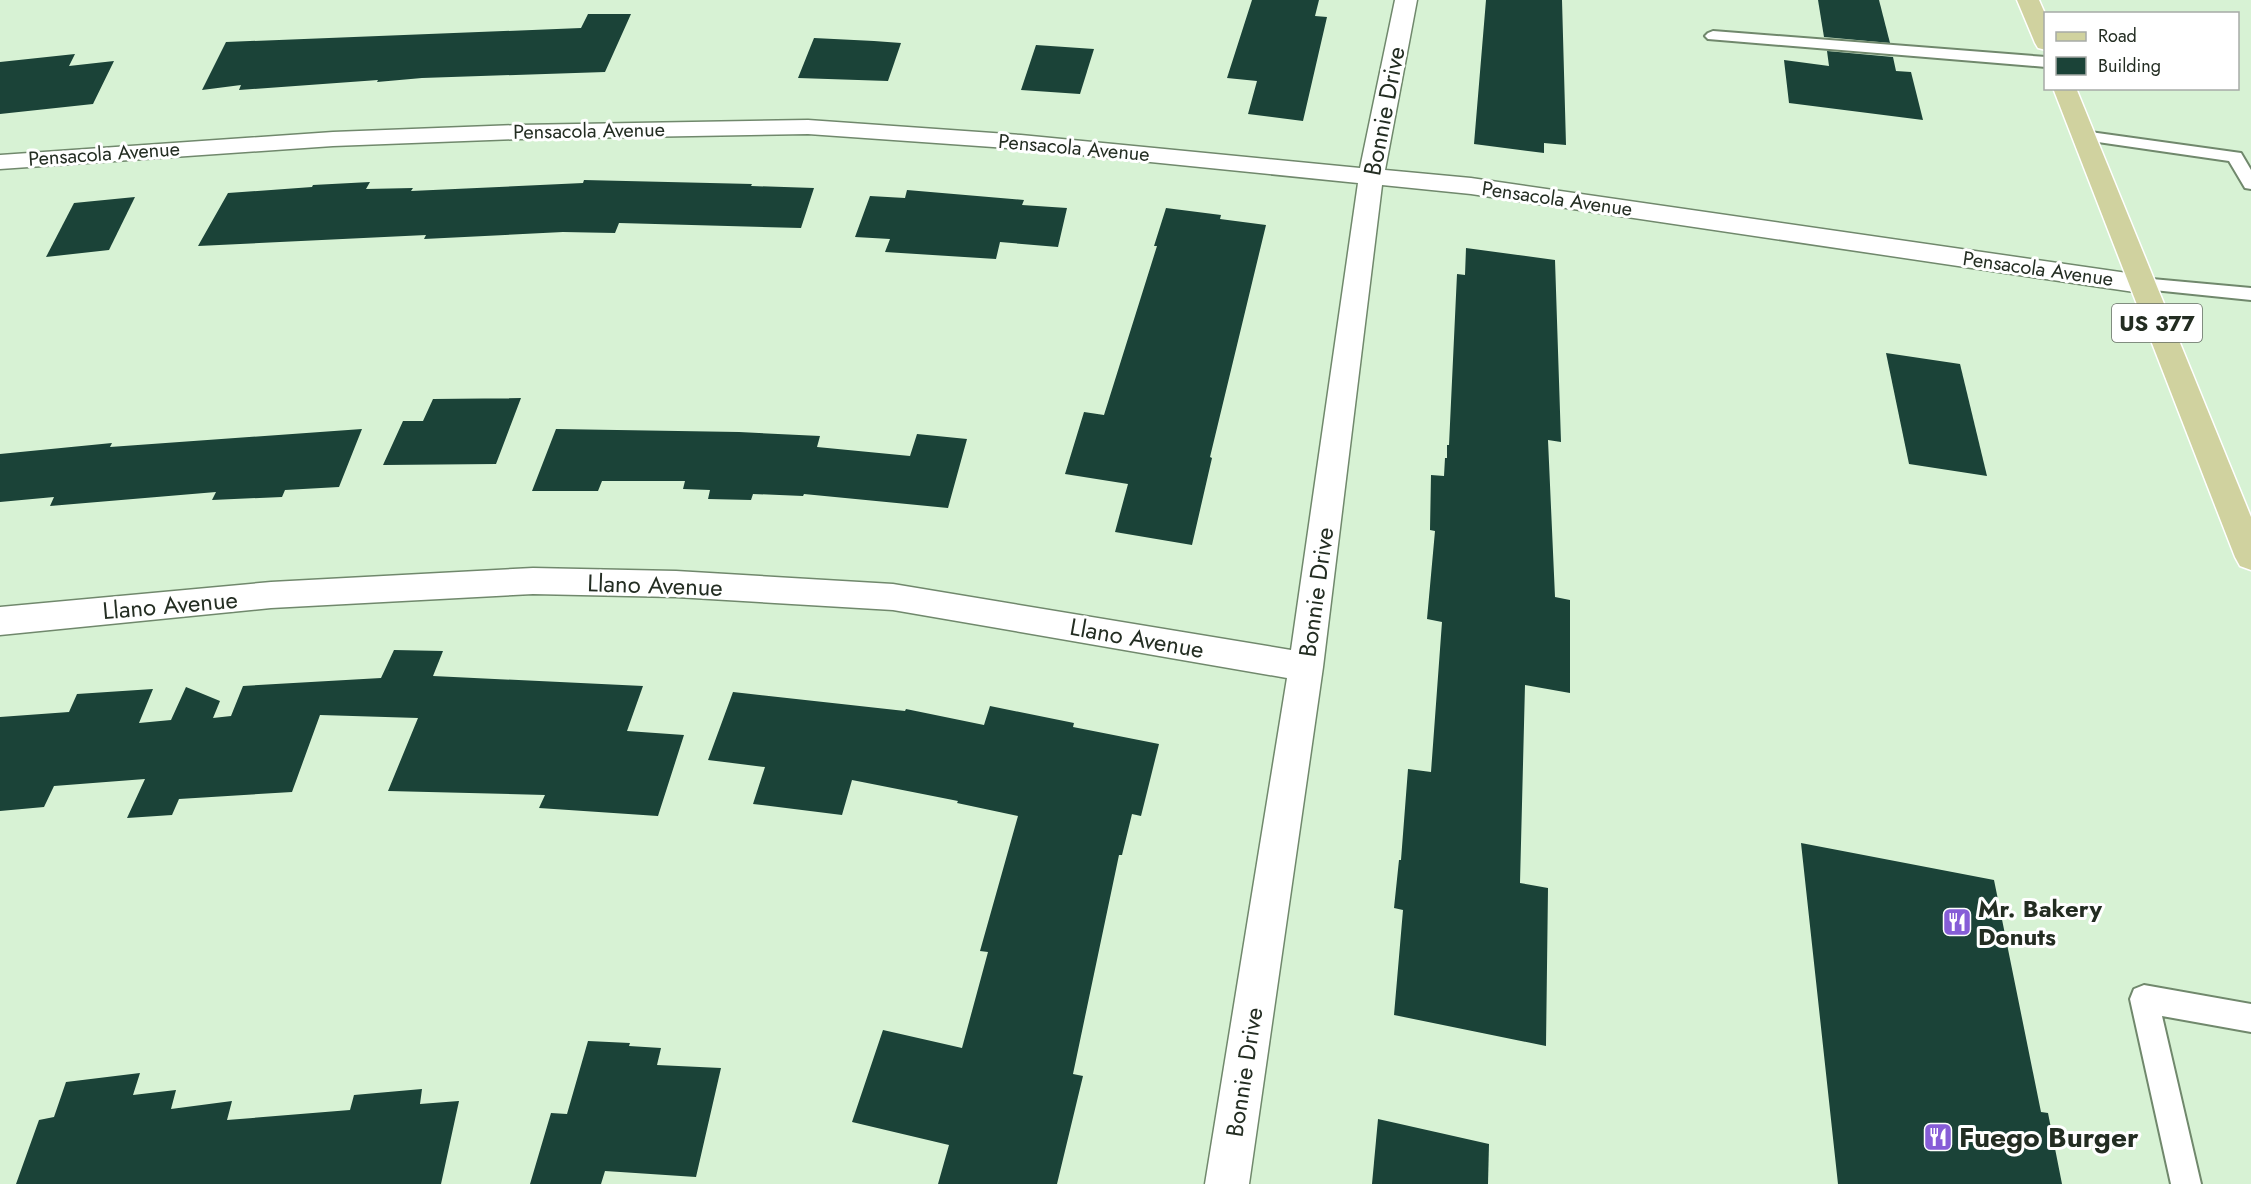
<svg xmlns="http://www.w3.org/2000/svg" width="2251" height="1184" font-family="Jost,sans-serif">
	<style>
		.building { fill: #1b4338 }
		.lines { fill: none; stroke-linecap: round; stroke-linejoin: round }
		.service-casing { stroke: #70886c; stroke-width: 4 }
		.minor-casing { stroke: #70886c; stroke-width: 3 }
		.primary-casing { stroke: #fff; stroke-width: 3 }
		.service { fill: #fff; fill-rule: evenodd }
		.minor { fill: #fff; fill-rule: evenodd }
		.primary { fill: #d0d29f; fill-rule: evenodd }
		.labels { text-anchor: middle; dominant-baseline: central; stroke-width: 6; stroke-linejoin: round; paint-order: stroke }
		.far-street-label { font-size: 20px; fill: #232d22; stroke: #fff }
		.shield { fill: #fff; stroke: #656c64; stroke-width: 1.5 }
		.shield-label { font-size: 22px; font-weight: bold; fill: #232d22 }
		.street-label { font-size: 24px; fill: #232d22; stroke: #fff }
		.poi-label { font-size: 24px; font-weight: bold; fill: #232d22; stroke: #fff; text-anchor: start }
		.near-poi-label { font-size: 28px; font-weight: bold; fill: #232d22; stroke: #fff; text-anchor: start }
	</style>
	<rect width="100%" height="100%" fill="#d7f2d4"/>
	<g class="building">
		<polygon points="1252,0 1319,0 1315,16 1327,17 1303,121 1248,114 1257,81 1227,78"/>
		<polygon points="1486,0 1562,0 1566,145 1544,143 1544,153 1474,144"/>
		<polygon points="1818,0 1879,0 1890,43 1824,37"/>
		<polygon points="588,14 631,14 605,72 422,78 377,82 378,80 239,90 241,85 202,90 226,42 581,28"/>
		<polygon points="814,38 874,41 901,43 888,81 798,78"/>
		<polygon points="1036,45 1094,49 1080,94 1021,90"/>
		<polygon points="1827,51 1893,57 1896,71 1911,72 1923,120 1789,103 1784,60 1829,66"/>
		<polygon points="75,54 69,66 114,61 93,104 0,114 0,62"/>
		<polygon points="584,180 752,184 751,186 814,188 801,228 619,223 615,233 563,232 424,239 426,235 198,246 228,193 312,187 313,185 370,182 366,189 413,188 411,191 583,183"/>
		<polygon points="907,190 1024,200 1022,205 1067,208 1058,247 1000,242 996,259 885,252 890,239 855,237 870,196 905,198"/>
		<polygon points="135,197 109,250 46,257 74,203"/>
		<polygon points="1166,208 1221,215 1220,219 1266,225 1210,457 1212,458 1192,545 1115,532 1128,484 1065,474 1084,412 1104,415 1157,246 1154,246"/>
		<polygon points="1466,248 1555,260 1561,442 1548,440 1555,597 1570,600 1570,693 1525,685 1520,883 1548,888 1546,1046 1394,1015 1403,910 1394,908 1399,860 1401,860 1408,769 1431,772 1442,622 1427,619 1435,531 1430,530 1431,475 1444,476 1445,458 1447,458 1447,445 1449,445 1457,274 1465,275"/>
		<polygon points="1886,353 1960,364 1987,476 1909,464"/>
		<polygon points="521,398 496,464 383,465 403,421 423,421 433,399"/>
		<polygon points="362,429 339,487 285,490 282,497 212,500 216,492 50,506 54,497 0,502 0,454 112,443 110,447"/>
		<polygon points="556,429 739,432 820,436 817,447 910,456 917,434 967,439 948,508 804,494 803,496 753,494 751,500 708,499 710,490 683,489 685,481 602,481 598,491 532,491"/>
		<polygon points="394,650 443,651 433,676 643,686 627,731 684,735 658,816 539,808 545,795 388,791 418,718 320,715 292,792 179,799 172,815 127,818 145,779 54,786 44,807 0,811 0,717 69,712 77,694 153,689 139,723 171,720 186,687 220,701 213,718 231,716 243,686 381,678"/>
		<polygon points="733,692 905,711 906,709 984,725 990,706 1074,723 1073,727 1159,744 1141,816 1132,814 1122,855 1119,855 1073,1074 1083,1076 1057,1184 938,1184 949,1145 852,1122 883,1030 962,1048 988,952 980,951 1018,816 957,803 958,801 852,780 842,815 753,804 765,767 708,760"/>
		<polygon points="1801,843 1994,880 2041,1112 2048,1113 2062,1184 1838,1184"/>
		<polygon points="588,1041 630,1043 629,1046 661,1048 657,1065 721,1068 696,1177 605,1171 601,1184 530,1184 551,1113 567,1114"/>
		<polygon points="140,1073 133,1095 176,1090 171,1109 232,1101 227,1120 350,1110 354,1095 422,1089 420,1104 459,1101 441,1184 16,1184 39,1120 54,1117 66,1082"/>
		<polygon points="1378,1119 1489,1144 1488,1184 1372,1184"/>
	</g>
	<g class="lines">
		<g class="service-casing">
			<g id="service">
				<polygon points="1713,31 2046,57 2046,67 1708,39 1705,36 1708,33"/>
				<polygon points="2083,131 2241,153 2251,170 2251,189 2245,188 2229,161 2077,139 2075,136"/>
				<polygon points="2141,278 2251,288 2251,300 2134,288 2132,284 2134,280"/>
				<polygon points="2144,985 2251,1004 2251,1032 2162,1016 2201,1184 2171,1184 2130,999 2134,989"/>
			</g>
		</g>
		<g class="minor-casing">
			<polygon id="minor" points="1395,0 1417,0 1385,170 1471,178 2141,275 2151,278 2155,284 2151,290 2141,293 1471,194 1382,185 1323,667 1249,1184 1205,1184 1287,678 893,610 676,597 533,594 271,608 0,635 0,607 271,582 533,568 676,571 893,584 1291,650 1358,183 1021,149 808,134 519,139 333,146 0,169 0,155 333,132 519,125 808,120 1021,135 1360,168"/>
		</g>
		<g class="primary-casing">
			<g id="primary">
				<polygon points="2017,0 2039,0 2046,16 2046,50 2038,48 2035,43"/>
				<polygon points="2053,88 2076,88 2251,517 2251,570 2240,566 2235,557"/>
			</g>
		</g>
		<use href="#service" class="service"/>
		<use href="#minor" class="minor"/>
		<use href="#primary" class="primary"/>
	</g>
	<defs>
		<g id="restaurant-square" transform="scale(1.5)"><rect x="-9" y="-9" width="18" height="18" rx="4" fill="#865dd7" stroke="#fff"/><path d="M-5-6h1v4h1v-4h1v4h1v-4h1v5L-1.5 .5V6h-2V.5L-5-1ZM5-6V6H3V1.5H1.5Q1.5-4 5-6Z" fill="#fff"/></g>
	</defs>
	<g fill-rule="evenodd">
		<use href="#restaurant-square" x="1957" y="922"/>
		<use href="#restaurant-square" x="1938" y="1137"/>
	</g>
	<g class="labels">
		<g class="far-street-label">
			<text transform="translate(589 131) rotate(-1)">Pensacola Avenue</text>
			<text transform="translate(1074 148) rotate(5)">Pensacola Avenue</text>
			<text transform="translate(104 154) rotate(-4)">Pensacola Avenue</text>
			<text transform="translate(1557 199) rotate(8)">Pensacola Avenue</text>
			<text transform="translate(2038 269) rotate(8)">Pensacola Avenue</text>
		</g>
		<rect class="shield" x="2112" y="304" width="90" height="38" rx="4.5"/>
		<g class="shield-label">
			<text x="2157" y="323">US 377</text>
		</g>
		<g class="street-label">
			<text transform="translate(1384 111) rotate(-79)">Bonnie Drive</text>
			<text transform="translate(655 585) rotate(2)">Llano Avenue</text>
			<text transform="translate(1316 592) rotate(-82)">Bonnie Drive</text>
			<text transform="translate(170 605) rotate(-5)">Llano Avenue</text>
			<text transform="translate(1137 638) rotate(10)">Llano Avenue</text>
			<text transform="translate(1244 1072) rotate(-81)">Bonnie Drive</text>
		</g>
		<g class="poi-label">
			<text x="1978" y="908">Mr. Bakery<tspan x="1978" dy="28">Donuts</tspan></text>
		</g>
		<g class="near-poi-label">
			<text x="1959" y="1137">Fuego Burger</text>
		</g>
	</g>
	<rect x="2044" y="12" width="195" height="78" fill="#ffffff" stroke="#a7aba7" stroke-width="1.5"/>
	<rect x="2056" y="32" width="30" height="9" fill="#d0d29f" stroke="#a7aba7" stroke-width="1.5"/>
	<text x="2098" y="42" font-size="18" fill="#232d22">Road</text>
	<rect x="2056" y="57" width="30" height="18" fill="#1b4338" stroke="#a7aba7" stroke-width="1.5"/>
	<text x="2098" y="72" font-size="18" fill="#232d22">Building</text>
</svg>
